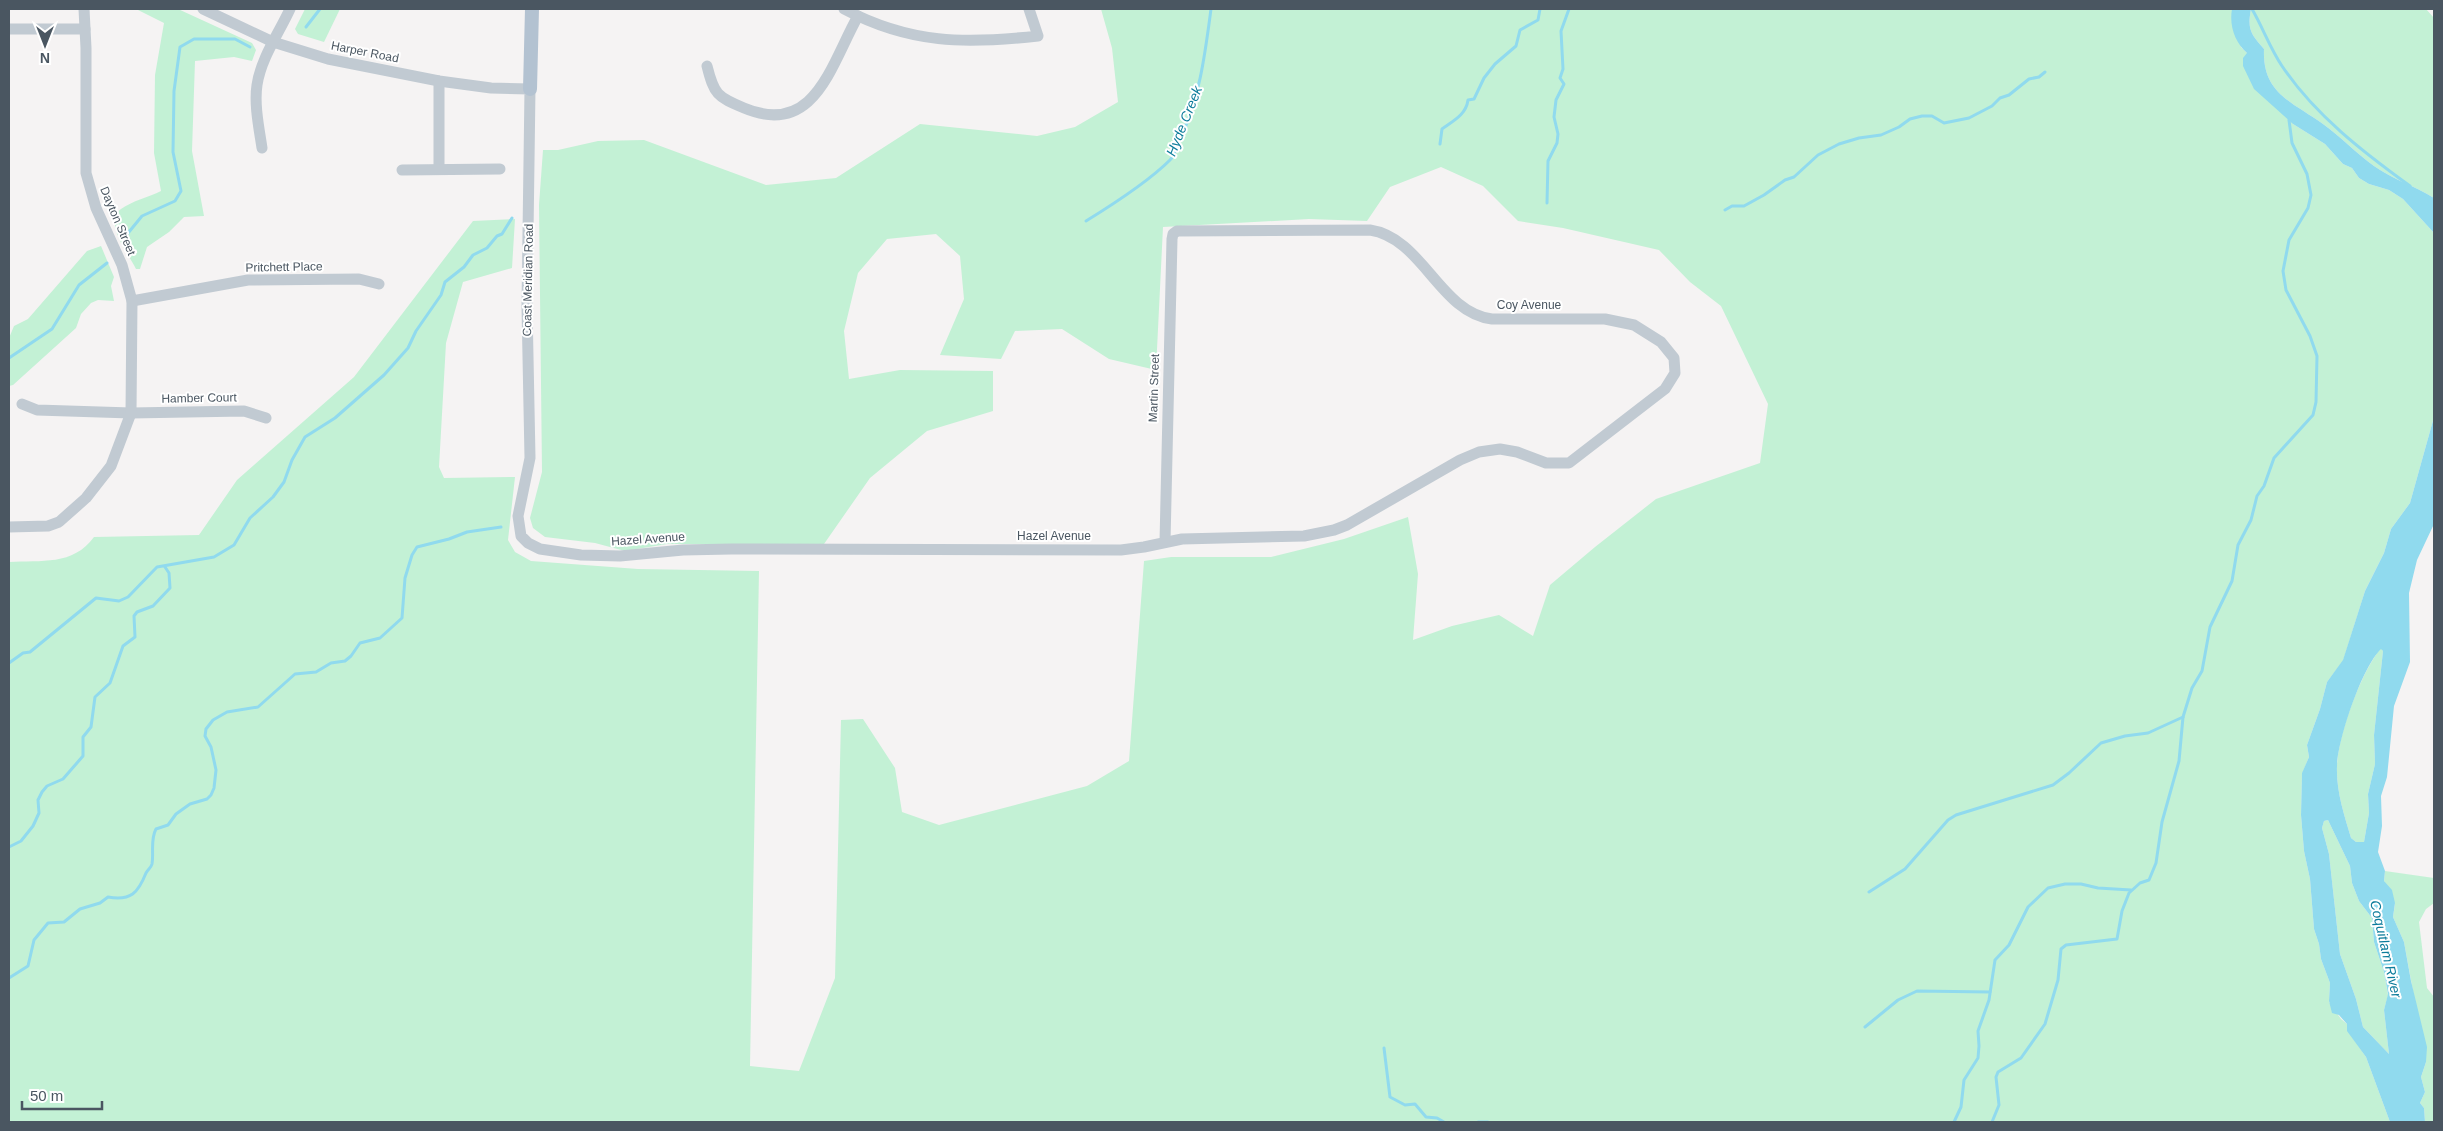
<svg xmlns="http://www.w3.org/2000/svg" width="2443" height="1131" font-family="Arial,sans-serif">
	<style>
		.green { fill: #c3f1d5 }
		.water { fill: #90daee; fill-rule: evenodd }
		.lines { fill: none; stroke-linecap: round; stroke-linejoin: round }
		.stream { stroke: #90daee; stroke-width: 3 }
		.minor { stroke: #c1cad2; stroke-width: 11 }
		.major { stroke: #b3c2d1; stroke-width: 14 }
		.labels { text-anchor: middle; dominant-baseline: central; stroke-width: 4; stroke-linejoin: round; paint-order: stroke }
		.street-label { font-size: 12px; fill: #4a5661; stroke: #fff }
		.water-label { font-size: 14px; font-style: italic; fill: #0c7c9b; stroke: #fff }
	</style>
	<rect width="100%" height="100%" fill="#f5f3f3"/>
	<g class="green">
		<path d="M136,9H178L252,43L256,50L252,61L234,57L195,61L192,151L204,216L184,217L169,232L147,247L140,269H136C129,254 103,223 121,209C132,201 149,197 161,191L154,153L155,75L164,23Z"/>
		<polygon points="305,9 340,9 324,42 298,34 295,29"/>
		<path d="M1101,9H2232L2241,47L2248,54L2293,124L2325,144L2343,164L2352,168L2359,178L2369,184L2389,190L2403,199L2434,233V417L2410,503L2391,529L2384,553L2365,591L2343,661L2327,682L2320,709L2307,745L2309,757L2302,774L2301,815L2304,851L2310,879L2314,929L2319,944L2321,959L2330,983L2329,1002L2341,1019L2347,1024L2348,1031L2366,1057L2390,1122H9V562C41,560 73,566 94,537L199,535L237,480L354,377L473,221L515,219L512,268L463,282L446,343L439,467L444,478L515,477L508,540L515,552L531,561L638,569L759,571L750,1066L799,1071L835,978L841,720L863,719L895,768L902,812L939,825L1087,786L1129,761L1144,561L1171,557H1271L1344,539L1408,517L1418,574L1413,640L1452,626L1499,615L1533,636L1550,585L1595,547L1656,499L1760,463L1768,404L1721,306L1690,282L1659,250L1563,228L1518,221L1483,186L1441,167L1390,187L1367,221L1309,219L1163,227L1156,370L1109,359L1062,329L1015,331L1001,359L940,355L964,299L960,256L936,234L887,239L858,273L844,331L849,379L900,370L993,371V411L927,431L870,478L824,544H667L625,551L595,543L545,537L533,528L530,518L542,472L539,205L543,150H558L598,141L644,140L766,185L836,178L920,124L1037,136L1075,127L1118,102L1112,48Z"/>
		<path d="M2251,9H2426L2434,18V198C2415,186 2392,179 2374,166C2356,153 2341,137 2323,124C2293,102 2262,94 2264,49C2251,34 2247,30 2251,9Z"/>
		<polygon points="101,246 114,277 111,286 114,301 98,300 91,303 81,314 76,328 13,385 9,386 9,338 14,326 28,319 87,251"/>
		<path d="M2381,648L2383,651L2374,735L2375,764L2368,794L2369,813L2364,842H2356L2351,838C2344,814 2336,791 2337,766C2338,735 2361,672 2381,648Z"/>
		<polygon points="2328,820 2350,866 2352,883 2359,901 2372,918 2374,942 2384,972 2388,995 2384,1010 2389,1054 2363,1027 2356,999 2340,954 2329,854 2322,828 2324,821"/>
		<polygon points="2385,871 2434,878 2434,903 2426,909 2419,922 2427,988 2434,997 2434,1122 2425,1122 2424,1108 2420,1103 2425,1092 2421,1077 2426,1062 2404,942 2393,917 2395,904 2384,881"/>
	</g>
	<g class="water">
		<path d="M2232,9H2251C2247,30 2251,34 2264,49C2262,94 2293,102 2323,124C2341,137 2356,153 2374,166C2392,179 2415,186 2434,198V233L2403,199L2389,190L2369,184L2359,178L2352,168L2343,164L2325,144L2293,124L2254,89L2243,66V58L2247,53C2235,42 2229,26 2232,9Z"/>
		<path d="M2434,417V524L2417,560L2409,593L2410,662L2394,706L2387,777L2381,796L2382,826L2378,852L2385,871L2384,881L2392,890L2395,903L2393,917L2404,942L2411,981L2427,1047L2426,1062L2421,1077L2425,1092L2420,1103L2424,1108L2425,1122H2390L2366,1057L2347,1031V1024L2339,1015L2332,1013L2329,1001L2330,983L2321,959L2319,944L2314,929L2310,879L2304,851L2301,815L2302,773L2309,757L2307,745L2320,709L2327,682L2343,660L2365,591L2384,553L2391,529L2410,503ZM2381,649L2383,651L2374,735L2375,764L2368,794L2369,813L2364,842H2356L2351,838C2344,814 2336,791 2337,766C2338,739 2362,667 2381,649ZM2328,820L2350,866L2352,883L2359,901L2372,918L2374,942L2384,972L2388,994L2384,1010L2389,1054L2363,1027L2356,999L2340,954L2329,854L2322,828L2324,821Z"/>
	</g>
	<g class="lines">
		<g class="stream">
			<path d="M2252,9C2263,28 2270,48 2282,66C2315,115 2363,152 2410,186"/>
			<polyline points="306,27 320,9"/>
			<path d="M1440,144L1442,129C1453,121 1466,115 1468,100L1474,99L1484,78L1495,64L1516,46L1520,30L1538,20L1540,9"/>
			<polyline points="1547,203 1548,161 1557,143 1558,134 1554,117 1556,100 1564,84 1560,78 1563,69 1561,31 1569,9"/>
			<polyline points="1725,210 1732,206 1744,206 1764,195 1785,180 1794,177 1818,155 1839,144 1859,138 1881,135 1899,127 1910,119 1922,116 1932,116 1944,123 1969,118 1992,106 2000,98 2009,95 2029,79 2039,77 2045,72"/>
			<path d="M1086,221C1112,205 1148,182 1170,160C1175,155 1177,146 1180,139C1200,97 1205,54 1211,9"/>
			<polyline points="124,238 142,216 175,201 181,191 173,152 174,91 180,47 194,39 235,39 250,47"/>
			<polyline points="9,358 52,329 79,285 107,263"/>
			<polyline points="9,663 23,653 30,652 96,598 119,601 128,597 157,567 214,557 234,545 250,518 273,497 284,482 292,460 305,437 335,418 384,375 408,348 416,331 441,295 445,282 464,267 473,255 487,248 497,236 502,234 512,218"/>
			<polyline points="9,847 21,841 33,826 39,813 38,800 42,792 47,786 63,779 83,756 83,737 91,727 95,697 110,683 123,646 135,637 134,616 137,612 153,606 170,588 169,573 165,567"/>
			<polyline points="1869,892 1905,869 1948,820 1956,815 2053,785 2069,773 2101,743 2125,736 2148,733 2183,717"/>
			<path d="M9,978L28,966L34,940L48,923L64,922L80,909L100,903L108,897C131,901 138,893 146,873C148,869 151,868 152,864C154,852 150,840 156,829L168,825L176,814L190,804L207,799L211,795L214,788L216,770L211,747L205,736L206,729L213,720L227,712L258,707L295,674L316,672L331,663L345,661L351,656L360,643L380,638L402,618L405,578L412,555L417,547L449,539L467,532L501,527"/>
			<polyline points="1865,1027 1898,1000 1917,991 1990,992"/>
			<polyline points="1384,1048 1390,1097 1405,1105 1415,1104 1426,1117 1437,1118 1444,1122"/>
			<polyline points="1478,1122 1488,1122"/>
			<polyline points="1954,1122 1961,1107 1964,1080 1978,1058 1979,1046 1978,1031 1989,1000 1995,960 2009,945 2028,907 2048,888 2065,884 2081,884 2098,888 2131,890"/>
			<polyline points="1992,1122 1999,1105 1996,1077 1998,1072 2021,1058 2045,1024 2058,980 2061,949 2066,945 2117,939 2122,911 2129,893 2140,883 2149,880 2156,863 2162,822 2179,761 2183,717 2192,688 2202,671 2210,627 2232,581 2238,545 2251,520 2257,496 2264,486 2274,458 2313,415 2316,402 2317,356 2310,336 2286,290 2283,271 2289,240 2308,208 2311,195 2307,174 2292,143 2289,120"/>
		</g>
		<g class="minor">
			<path d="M203,9L273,42L328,59L439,81L491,88L530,89L527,306L530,458L518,516L521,536L528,543L540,549L581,555L620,556L683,550L731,549L1121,550L1144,547L1182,539L1304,536L1334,530L1347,525L1460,460L1479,452L1500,449L1517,452L1546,463H1569L1665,389L1675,373L1674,358L1661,342L1634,325L1605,319H1492C1439,312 1423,238 1370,230L1177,231L1173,234L1172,239L1165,542"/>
			<path d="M844,9C910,44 965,44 1038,36L1029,9"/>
			<polyline points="9,29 85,29"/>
			<path d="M707,66C714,94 717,97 744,108C815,138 831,64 858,16"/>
			<path d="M262,148C259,128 254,104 257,85C261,58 279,33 290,9"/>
			<polyline points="439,169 439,81"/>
			<polyline points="402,170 500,169"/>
			<polyline points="132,301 248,280 359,279 379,284"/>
			<polyline points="22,404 37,410 131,413 244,411 266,418"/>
			<polyline points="9,527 48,526 59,522 86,498 111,466 131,413 132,301 122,265 96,208 86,173 86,48 84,9"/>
		</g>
		<polyline class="major" points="530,89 532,9"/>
	</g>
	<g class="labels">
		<g class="street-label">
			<text transform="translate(365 52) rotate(11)">Harper Road</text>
			<text transform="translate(118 221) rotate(67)">Dayton Street</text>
			<text transform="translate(284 267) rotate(-1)">Pritchett Place</text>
			<text transform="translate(528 280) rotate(-89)">Coast Meridian Road</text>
			<text x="1529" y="305">Coy Avenue</text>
			<text transform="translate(1154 388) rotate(-88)">Martin Street</text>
			<text transform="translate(199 398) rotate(-1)">Hamber Court</text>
			<text x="1054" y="536">Hazel Avenue</text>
			<text transform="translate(648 539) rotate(-4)">Hazel Avenue</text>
		</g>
		<g class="water-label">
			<text transform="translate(1184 121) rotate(-68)">Hyde Creek</text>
			<text transform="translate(2386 949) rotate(77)">Coquitlam River</text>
		</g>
	</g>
	<rect width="2443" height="1131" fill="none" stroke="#4a5661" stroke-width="20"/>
	<g transform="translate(45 45) rotate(180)" stroke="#ffffff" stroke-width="4" paint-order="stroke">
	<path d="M0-4L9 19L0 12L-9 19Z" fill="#4a5661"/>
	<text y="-8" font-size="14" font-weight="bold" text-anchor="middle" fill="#4a5661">N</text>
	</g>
	<path d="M22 1101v8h80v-8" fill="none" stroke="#4a5661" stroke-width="2.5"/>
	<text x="30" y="1101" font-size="15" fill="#4a5661" stroke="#ffffff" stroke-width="4" paint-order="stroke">50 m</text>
</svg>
